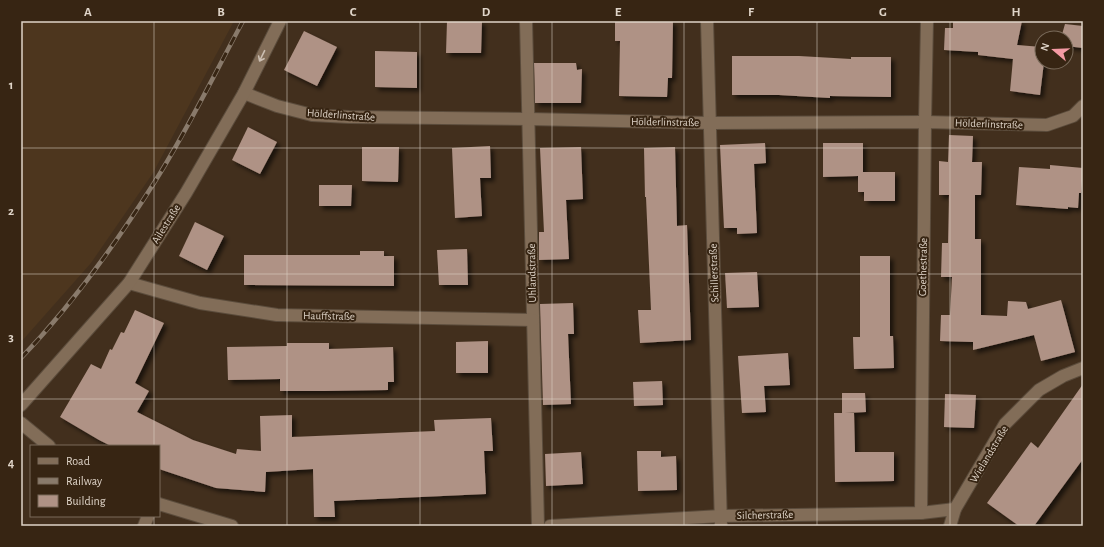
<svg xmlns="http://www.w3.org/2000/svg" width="1104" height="547" font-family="'Alegreya Sans',sans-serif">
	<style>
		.built { fill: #4d361e }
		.building { fill: #af9285; filter: url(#shadow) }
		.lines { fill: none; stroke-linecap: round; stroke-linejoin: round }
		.street-casing { stroke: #5b4c3c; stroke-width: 14 }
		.street { stroke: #826d58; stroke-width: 12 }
		.rail-casing { stroke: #897a6b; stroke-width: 4.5 }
		.rail { stroke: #372513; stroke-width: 3; stroke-dasharray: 9; stroke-linecap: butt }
		.oneway { stroke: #ccbfb2 }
		.grid { fill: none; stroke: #dfd4c8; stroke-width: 1; stroke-opacity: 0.55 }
		.labels { text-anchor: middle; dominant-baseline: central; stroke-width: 4; stroke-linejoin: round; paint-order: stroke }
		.street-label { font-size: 11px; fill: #dfd4c8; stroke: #372513 }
		.neatline { fill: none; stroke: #dfd4c8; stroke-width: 1.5 }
		.grid-label { font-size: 13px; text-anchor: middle; font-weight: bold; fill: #dfd4c8 }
	</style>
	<defs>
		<filter id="shadow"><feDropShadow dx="3.5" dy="3.5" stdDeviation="2" flood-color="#0009"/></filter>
	</defs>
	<rect width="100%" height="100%" fill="#422f1d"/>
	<polygon class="built" points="21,21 234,21 153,173 91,263 21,342"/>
	<g class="building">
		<polygon points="447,21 482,21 481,53 446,53"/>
		<polygon points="615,21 673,21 672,78 668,78 667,97 619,96 620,41 615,41"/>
		<polygon points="953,21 1022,21 1017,45 1042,47 1042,62 1044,62 1040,95 1010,91 1013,59 978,55 978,52 944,50 945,28 953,28"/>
		<polygon points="1065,24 1083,26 1083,48 1066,46 1066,38 1061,38"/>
		<polygon points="304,31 337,47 317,86 284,70"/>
		<polygon points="375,51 417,52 417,88 375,87"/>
		<polygon points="732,56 799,56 851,59 851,57 891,57 891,97 830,96 830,98 779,95 732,95"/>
		<polygon points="534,63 576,63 577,70 582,69 581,103 535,103"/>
		<polygon points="248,127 277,142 260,174 232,160"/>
		<polygon points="949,135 973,136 972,162 982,162 981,195 975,195 975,239 981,239 981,315 1007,316 1008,301 1026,302 1028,309 1061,300 1075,352 1041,361 1034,335 973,350 973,342 940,341 941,315 950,315 952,277 941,277 942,243 948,243 949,195 939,195 939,161 948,162"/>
		<polygon points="765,143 766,163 754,164 757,233 737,234 737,228 724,228 720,145"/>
		<polygon points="823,143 863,143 863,172 895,172 895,201 864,201 864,192 858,192 858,176 823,177"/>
		<polygon points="490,146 491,178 480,178 482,216 455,218 452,148"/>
		<polygon points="362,147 399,147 398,182 362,181"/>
		<polygon points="581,147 583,199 566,200 569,259 539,260 539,232 544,232 540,148"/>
		<polygon points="675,147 677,226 687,225 691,340 640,343 638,310 651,310 646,197 645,197 644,148"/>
		<polygon points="1050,165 1083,168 1081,193 1079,193 1078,208 1068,207 1068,209 1016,205 1019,167 1050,169"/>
		<polygon points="319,185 352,185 351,206 319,206"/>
		<polygon points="195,222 224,236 207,270 179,256"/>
		<polygon points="467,249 468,285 439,285 437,250"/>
		<polygon points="360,251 384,251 384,256 394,256 394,286 244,285 244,255 360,255"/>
		<polygon points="860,256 890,256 890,336 893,336 894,368 854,369 853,337 860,337"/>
		<polygon points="757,272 759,307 727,308 725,273"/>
		<polygon points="573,303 574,334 568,334 571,404 543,405 540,304"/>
		<polygon points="135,310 164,323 135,383 149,391 137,412 193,440 236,454 237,449 261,451 260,416 292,415 292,437 435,431 434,420 491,418 493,451 484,451 486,494 334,501 335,517 314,517 313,469 266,472 265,492 216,488 159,469 159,446 111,446 99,440 60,417 91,364 101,369 110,349 112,350 121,332 124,333"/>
		<polygon points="488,341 488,373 456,373 456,342"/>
		<polygon points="287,343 329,343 329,349 393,347 394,382 388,382 388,390 325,391 280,391 280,379 228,380 227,347 287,346"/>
		<polygon points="788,353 790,385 764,386 766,412 742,413 738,356"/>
		<polygon points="662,381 663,405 634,406 633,382"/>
		<polygon points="1083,384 1083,459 1034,526 1019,526 987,503 1031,442 1038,448"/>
		<polygon points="842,393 865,393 866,412 845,413 854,413 855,452 894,452 894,481 835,482 834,413 842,413"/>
		<polygon points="945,394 976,395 974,428 944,427"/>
		<polygon points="637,451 661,451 661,457 676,456 677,490 638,491"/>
		<polygon points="581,452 583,484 546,486 545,454"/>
	</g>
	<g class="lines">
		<g class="street-casing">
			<g id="street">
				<polyline points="526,21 538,526"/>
				<polyline points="707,21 721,526"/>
				<polyline points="244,93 277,106 312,115 349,117 529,119 710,123 925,122 1047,125 1073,116 1083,106"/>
				<polyline points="129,283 200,303 277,315 533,320"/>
				<polyline points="21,405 129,283 186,193 244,93 280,21"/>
				<polyline points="21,423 49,446"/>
				<polyline points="159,504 232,526"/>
				<polyline points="921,513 925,122 927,21"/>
				<polyline points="144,526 148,516"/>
				<polyline points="550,526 721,516 921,513 955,509"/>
				<polyline points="950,526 955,509 1005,424 1039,390 1063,376 1083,368"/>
			</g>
		</g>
		<use href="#street" class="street"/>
		<g class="rail-casing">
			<path id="rail" d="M21,358C72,305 115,245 154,183C187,131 214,75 243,21"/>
		</g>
		<use href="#rail" class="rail"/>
	</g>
	<defs><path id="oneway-shaft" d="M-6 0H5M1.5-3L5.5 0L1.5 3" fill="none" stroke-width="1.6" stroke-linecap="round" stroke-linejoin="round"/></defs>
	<use class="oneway" href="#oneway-shaft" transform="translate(262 56) rotate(116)"/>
	<path class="grid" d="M154,21V446M287,21V526M420,21V526M552,21V526M684,21V526M817,21V526M950,21V526M21,148H1083M21,274H1083M21,399H1083M154,516V526"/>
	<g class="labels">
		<g class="street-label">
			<text transform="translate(341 115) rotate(4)">Hölderlinstraße</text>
			<text transform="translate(665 122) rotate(1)">Hölderlinstraße</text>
			<text transform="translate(989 124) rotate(2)">Hölderlinstraße</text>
			<text transform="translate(166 224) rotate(-58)">Ailestraße</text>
			<text transform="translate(923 267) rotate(-89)">Goethestraße</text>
			<text transform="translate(532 273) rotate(-91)">Uhlandstraße</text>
			<text transform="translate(714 273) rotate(-92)">Schillerstraße</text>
			<text transform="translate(329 316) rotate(1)">Hauffstraße</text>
			<text transform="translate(989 454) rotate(-59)">Wielandstraße</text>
			<text transform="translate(765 515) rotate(-1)">Silcherstraße</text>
		</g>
	</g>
	<rect width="1104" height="547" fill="none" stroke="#372513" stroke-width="44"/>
	<rect x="30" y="445" width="130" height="72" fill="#372513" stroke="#7a6b5b"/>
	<rect x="38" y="458" width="20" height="6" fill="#826d58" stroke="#7a6b5b"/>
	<text x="66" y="465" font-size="12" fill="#dfd4c8">Road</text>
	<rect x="38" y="478" width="20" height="6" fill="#897a6b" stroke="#7a6b5b"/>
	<text x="66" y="485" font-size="12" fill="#dfd4c8">Railway</text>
	<rect x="38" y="495" width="20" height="12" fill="#af9285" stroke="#7a6b5b"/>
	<text x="66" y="505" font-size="12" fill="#dfd4c8">Building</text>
	<g transform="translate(1054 50) rotate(289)"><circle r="19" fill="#372513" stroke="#7a6b5b"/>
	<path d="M0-3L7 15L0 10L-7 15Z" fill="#f49aa4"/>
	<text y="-6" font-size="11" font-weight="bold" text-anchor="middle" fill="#dfd4c8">N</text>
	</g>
	<rect x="22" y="22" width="1060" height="503" class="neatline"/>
	<g class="grid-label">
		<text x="88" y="16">A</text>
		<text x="221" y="16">B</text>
		<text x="353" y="16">C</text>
		<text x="486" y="16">D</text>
		<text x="618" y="16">E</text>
		<text x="751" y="16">F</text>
		<text x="883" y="16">G</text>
		<text x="1016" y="16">H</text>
		<text x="11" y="89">1</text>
		<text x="11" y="215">2</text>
		<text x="11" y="341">3</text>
		<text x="11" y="467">4</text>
	</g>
</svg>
